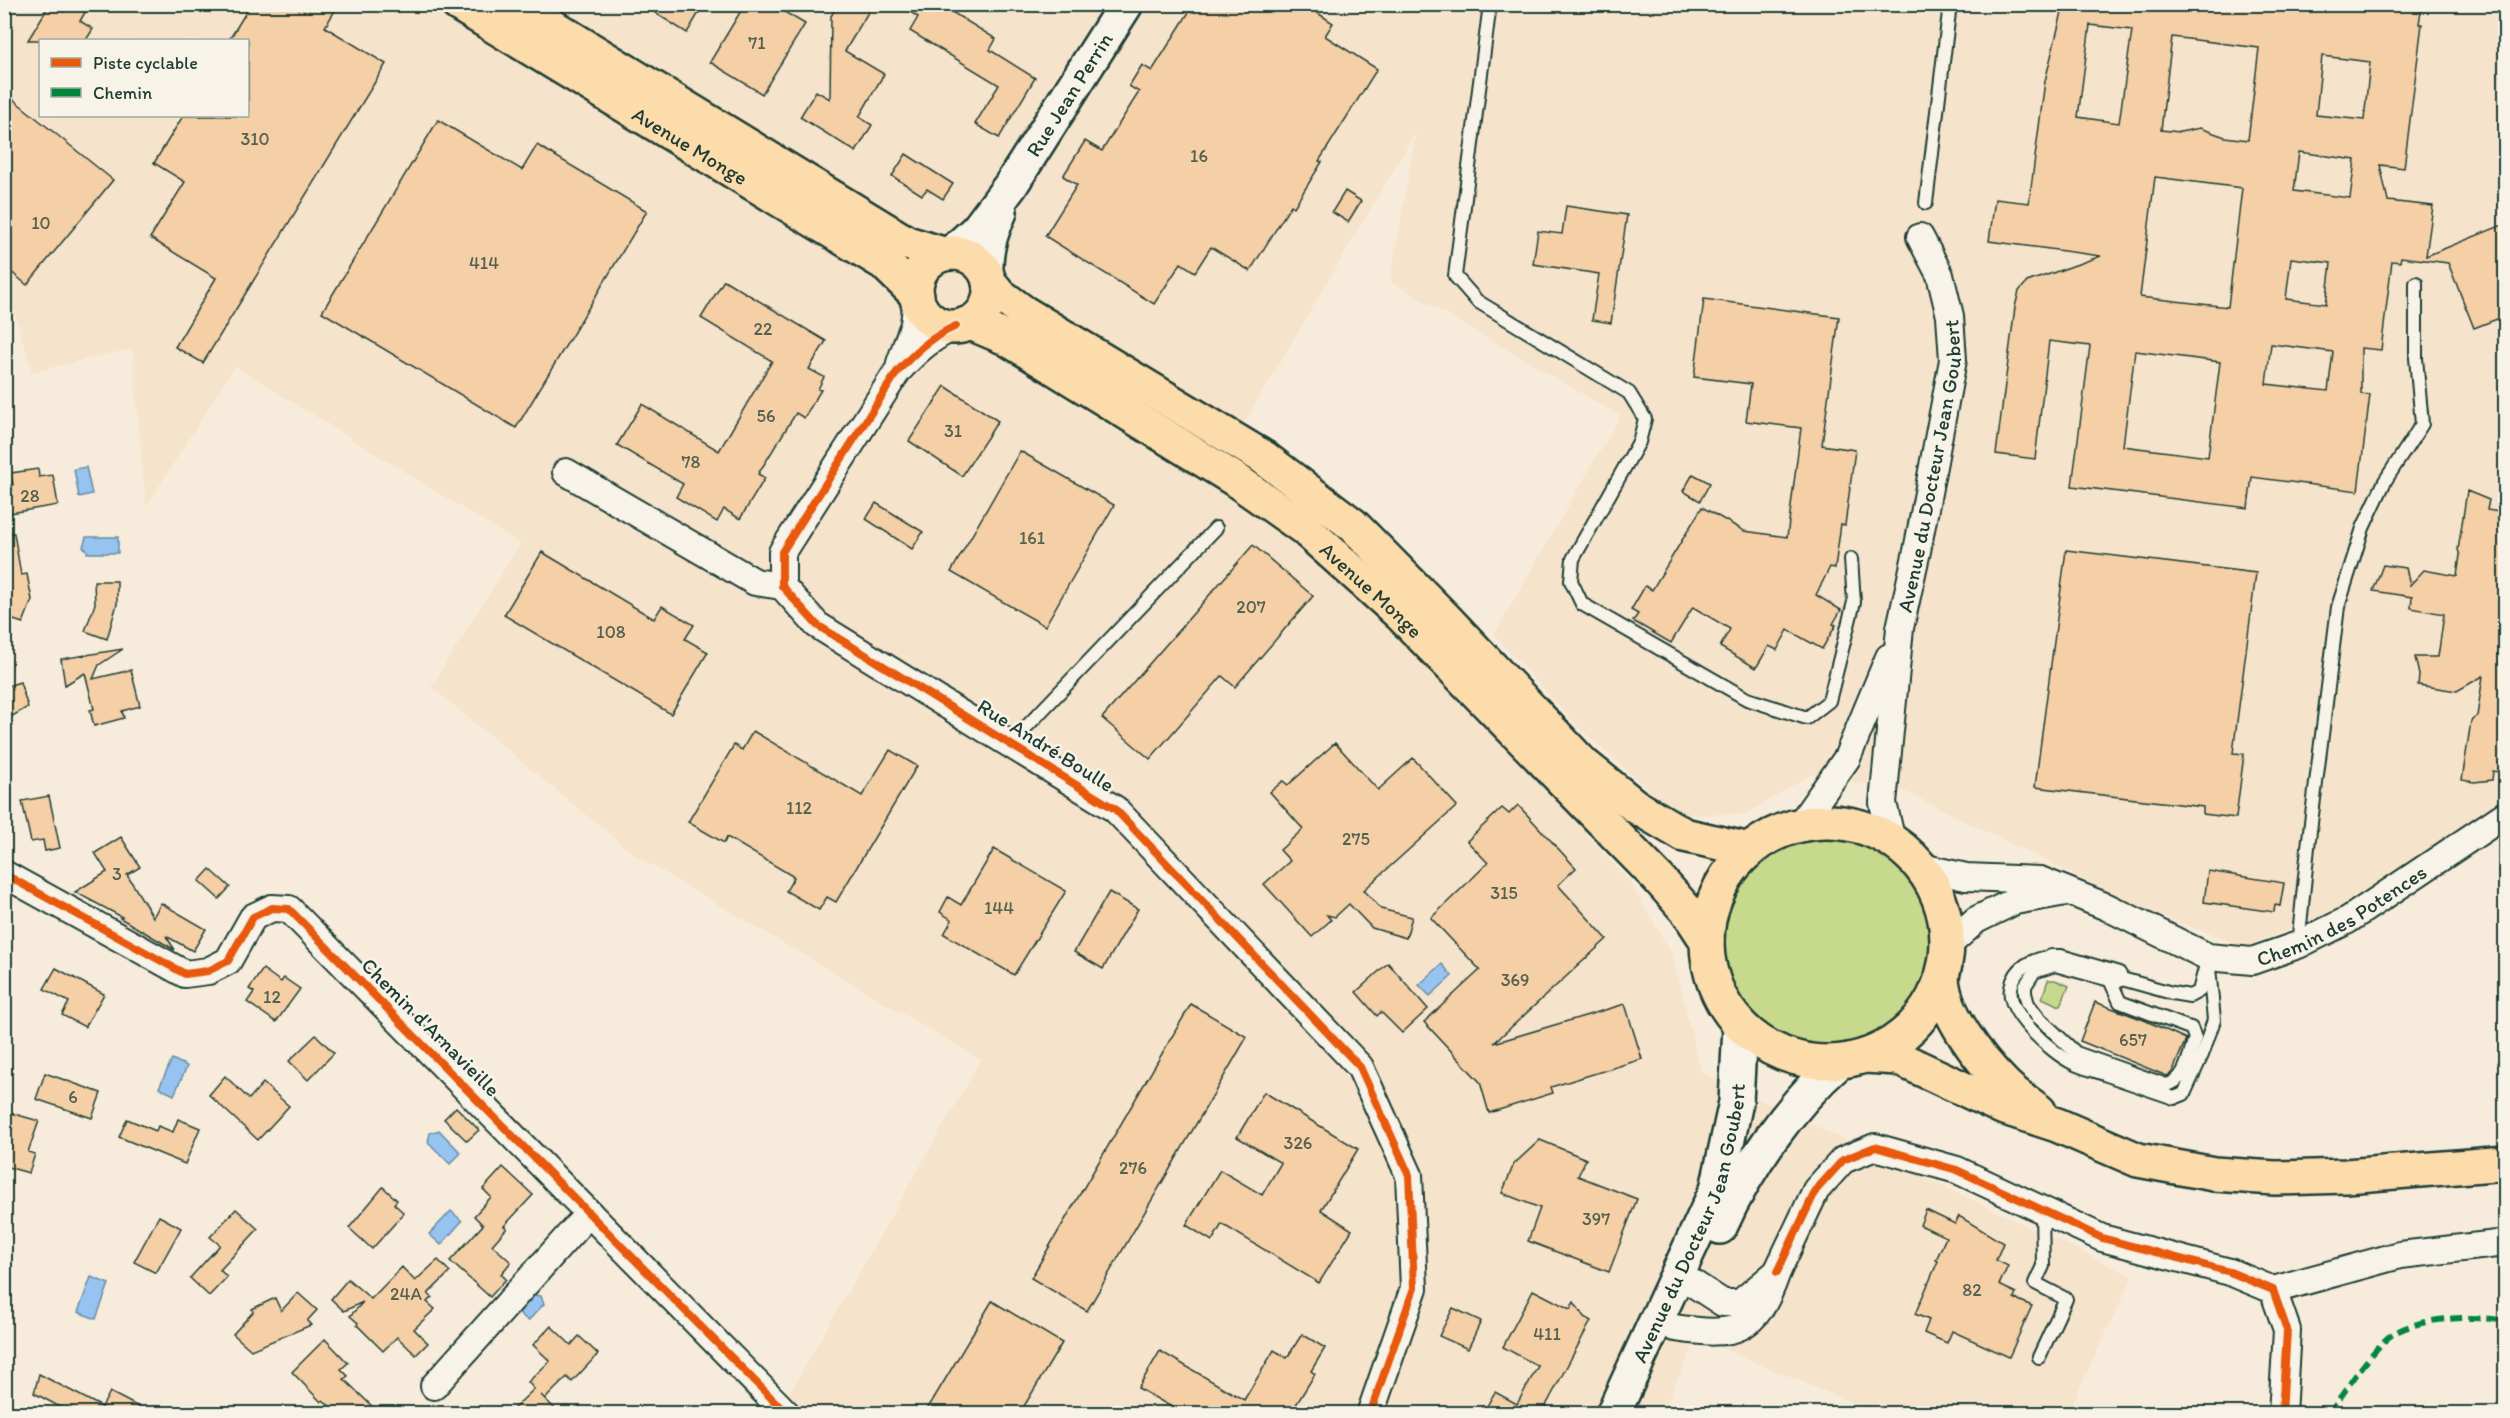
<svg xmlns="http://www.w3.org/2000/svg" width="2510" height="1418" font-family="Itim,sans-serif">
	<style>
		.built { fill: #f6e3cb; fill-rule: evenodd }
		.green { fill: #c6d98d; stroke: #728b60; stroke-width: 1.5 }
		.water { fill: #97c3f0; stroke: #678da5; stroke-width: 1.5 }
		.building { fill: #f5cfa5; stroke: #1f3d34; stroke-width: 1.5; fill-rule: evenodd }
		.lines { fill: none; stroke-linecap: round; stroke-linejoin: round }
		.lane-casing { stroke: #1f3d34; stroke-width: 16 }
		.street-casing { stroke: #1f3d34; stroke-width: 30 }
		.secondary-casing { stroke: #1f3d34; stroke-width: 38 }
		.primary-casing { stroke: #1f3d34; stroke-width: 38 }
		.lane { stroke: #f7f3e8; stroke-width: 12 }
		.street { stroke: #f7f3e8; stroke-width: 26 }
		.secondary { stroke: #f7f3e8; stroke-width: 33 }
		.primary { stroke: #fddcac; stroke-width: 33 }
		.quiet { stroke: #00873e; stroke-width: 6; stroke-dasharray: 12 6; stroke-linecap: butt }
		.cycleway-casing { stroke: #f7f3e8; stroke-width: 11 }
		.cycleway { stroke: #e8590c; stroke-width: 8 }
		.labels { text-anchor: middle; dominant-baseline: central; stroke-width: 5; stroke-linejoin: round; paint-order: stroke }
		.number-label { font-size: 18px; fill: #546250 }
		.street-label { font-size: 21px; fill: #1f3d34; stroke: #f7f3e8 }
	</style>
	<rect width="100%" height="100%" fill="#f7ecdb"/>
	<filter id="ink" filterUnits="userSpaceOnUse"><feTurbulence type="fractalNoise" baseFrequency=".0167" numOctaves="2"/><feDisplacementMap in="SourceGraphic" scale="12" xChannelSelector="R" yChannelSelector="G"/><feConvolveMatrix kernelMatrix="1 2 1 2 8 2 1 2 1" color-interpolation-filters="sRGB"/></filter>
	<g filter="url(#ink)">
		<path class="built" d="M4,5H2505V799L2332,911L2247,947L2147,911L1904,791L1811,774L1747,814L1677,815L1581,730L1494,635L1620,416L1390,281L1416,132L1216,471L1415,641L1632,885L1672,954L1701,1072L2133,1276L2068,1413H1876L1697,1338L1662,1413L1404,1414L1393,1409L1391,1414L799,1413L785,1401L981,1060L636,856L431,687L520,544L235,366L146,507L132,349L32,372L12,304L5,305ZM40,40H248V116H40Z"/>
		<g class="green">
			<circle cx="1827" cy="939" r="105"/>
			<polygon points="2048,980 2055,980 2069,986 2060,1006 2042,998"/>
		</g>
		<g class="water">
			<polygon points="86,467 92,494 79,497 74,469"/>
			<polygon points="86,537 118,537 118,553 87,553 87,550 83,547"/>
			<polygon points="1442,964 1452,976 1430,996 1419,985"/>
			<polygon points="172,1059 187,1066 174,1095 159,1088"/>
			<polygon points="439,1130 461,1153 450,1164 428,1142 430,1133"/>
			<polygon points="451,1211 462,1221 441,1245 429,1234"/>
			<polygon points="91,1277 109,1284 96,1319 78,1312"/>
			<polygon points="534,1295 541,1296 544,1304 528,1321 518,1312"/>
		</g>
		<g class="building">
			<polygon points="50,4 64,12 69,4 90,4 80,21 93,29 86,40 28,40"/>
			<polygon points="251,4 339,4 325,27 386,64 203,363 175,347 216,278 150,238 185,182 154,163 183,116 248,116 248,40 229,40"/>
			<polygon points="641,4 704,4 687,33"/>
			<polygon points="745,4 784,4 781,10 805,24 762,94 710,62"/>
			<polygon points="838,4 873,4 845,51 884,74 859,117 872,125 856,152 800,117 816,91 830,99 831,16"/>
			<polygon points="898,4 939,4 996,39 990,50 1035,78 999,138 975,124 999,85 910,31 918,17"/>
			<polygon points="1194,4 1304,4 1333,23 1325,36 1377,69 1319,161 1322,162 1294,207 1291,205 1250,271 1211,247 1195,272 1181,263 1154,304 1045,236 1077,185 1063,176 1085,141 1102,151 1139,92 1129,86 1142,65 1152,71"/>
			<path d="M2064,4H2266L2330,11L2331,4H2422L2419,24H2422L2404,168L2380,165L2388,201L2433,206L2426,256L2505,224V316L2474,328L2448,263L2401,257L2400,262L2392,261L2381,350L2361,348V394L2370,395L2358,491L2252,477L2248,508L2072,486L2090,346L2049,341L2035,459L1996,454L2015,307L2019,291L2027,282L2101,256L1989,241L1995,199L2029,203L2045,81ZM2090,25L2132,30L2119,123L2078,117ZM2172,37L2259,48L2248,140L2225,137L2200,128L2180,132L2161,130ZM2322,56L2370,62L2364,120L2316,115ZM2299,152L2355,160L2350,198L2294,191ZM2155,177L2242,188L2228,307L2140,297ZM2291,258L2331,263L2326,304L2286,299ZM2271,344L2333,352L2328,391L2266,384ZM2135,351L2220,362L2208,457L2123,446Z"/>
			<polygon points="4,92 113,180 27,285 4,266"/>
			<polygon points="438,120 522,170 537,145 647,211 516,428 322,312"/>
			<polygon points="906,154 953,184 943,199 927,189 922,195 892,176"/>
			<polygon points="1345,191 1361,201 1348,222 1332,212"/>
			<polygon points="1566,206 1627,215 1611,323 1592,320 1599,274 1533,264 1538,231 1562,234"/>
			<polygon points="724,280 826,341 809,369 824,377 818,389 821,390 804,418 796,413 758,474 765,478 740,519 724,509 717,522 676,497 683,484 617,445 642,404 719,451 772,361 701,318"/>
			<polygon points="1704,299 1839,317 1822,445 1855,450 1845,525 1841,524 1835,568 1830,567 1816,595 1841,610 1833,624 1836,625 1822,649 1788,630 1777,650 1769,646 1756,668 1720,647 1730,629 1693,607 1671,643 1633,621 1638,614 1631,610 1645,586 1652,590 1702,507 1744,531 1787,537 1801,428 1746,421 1751,384 1694,377"/>
			<polygon points="945,386 998,421 962,476 909,441"/>
			<polygon points="1020,451 1114,505 1045,626 951,572"/>
			<polygon points="38,469 39,477 53,475 58,505 4,514 4,487 13,485 11,473"/>
			<polygon points="1693,474 1710,483 1700,501 1683,491"/>
			<polygon points="2467,491 2489,500 2487,510 2505,513 2505,566 2499,608 2505,609 2505,773 2493,771 2492,780 2474,782 2462,780 2471,721 2477,716 2483,676 2457,691 2418,685 2419,675 2415,657 2438,657 2444,614 2411,608 2412,597 2373,591 2383,565 2406,568 2410,585 2424,570 2457,576 2460,555 2458,550"/>
			<polygon points="876,503 923,532 912,549 866,519"/>
			<polygon points="14,533 21,575 27,574 32,600 23,623 4,617 4,534"/>
			<polygon points="1253,545 1313,596 1235,687 1222,676 1150,759 1102,718"/>
			<polygon points="2066,550 2256,573 2233,753 2244,754 2236,818 2203,814 2203,807 2035,787"/>
			<polygon points="542,552 654,619 662,606 694,625 685,639 708,652 671,714 504,615"/>
			<polygon points="94,581 117,581 117,604 107,639 85,631 95,604"/>
			<polygon points="123,649 99,665 93,679 131,670 140,706 122,711 124,718 94,726 90,710 94,709 85,673 65,685 61,659"/>
			<polygon points="20,682 28,707 4,721 4,687"/>
			<polygon points="753,731 862,796 890,750 917,766 836,902 827,897 819,910 786,891 794,877 727,837 724,843 688,822 734,745 742,750"/>
			<polygon points="1335,743 1378,790 1413,758 1457,806 1364,890 1381,909 1412,917 1406,938 1372,928 1349,904 1335,917 1327,915 1331,920 1312,937 1264,884 1290,861 1280,850 1303,829 1270,792 1283,781 1288,785"/>
			<polygon points="49,796 60,848 45,851 43,840 31,842 22,801"/>
			<polygon points="1518,805 1576,868 1558,885 1607,939 1494,1043 1625,1004 1642,1059 1551,1087 1553,1093 1489,1113 1480,1082 1424,1022 1480,970 1431,918 1488,863 1467,841 1502,808 1509,814"/>
			<polygon points="121,837 140,867 127,875 153,917 161,903 206,929 193,951 166,936 175,950 120,918 122,917 75,892 107,872 95,853"/>
			<polygon points="994,849 1066,891 1014,975 944,934 952,920 940,912 948,897 961,905"/>
			<polygon points="210,869 230,887 219,899 199,881"/>
			<polygon points="2208,871 2284,883 2280,906 2275,905 2274,912 2204,902"/>
			<polygon points="1109,892 1138,909 1103,969 1074,952"/>
			<polygon points="1388,963 1428,1009 1402,1033 1381,1012 1377,1016 1356,992"/>
			<polygon points="56,968 104,994 85,1027 62,1015 69,1002 44,989"/>
			<polygon points="263,969 281,982 284,978 300,989 276,1022 247,1002 254,992 249,989"/>
			<polygon points="2095,1002 2144,1020 2186,1039 2172,1073 2167,1076 2080,1041"/>
			<polygon points="1191,1004 1247,1037 1087,1311 1031,1278"/>
			<polygon points="316,1035 334,1053 308,1080 289,1061"/>
			<polygon points="45,1073 101,1093 92,1118 36,1099"/>
			<polygon points="225,1076 249,1099 263,1083 289,1106 258,1140 209,1095"/>
			<polygon points="1264,1092 1358,1149 1321,1210 1352,1230 1319,1283 1222,1224 1212,1241 1186,1225 1220,1170 1262,1195 1281,1163 1237,1137"/>
			<polygon points="456,1107 479,1130 467,1141 444,1119"/>
			<polygon points="4,1111 39,1121 28,1152 35,1154 29,1173 4,1166"/>
			<polygon points="127,1119 156,1131 158,1126 173,1132 178,1119 200,1128 185,1164 119,1137"/>
			<polygon points="1540,1140 1586,1159 1578,1176 1637,1199 1609,1272 1528,1241 1540,1208 1502,1193 1514,1164"/>
			<polygon points="503,1167 533,1195 504,1226 507,1228 492,1245 511,1262 501,1274 506,1279 490,1297 450,1261 483,1225 474,1216 491,1197 483,1189"/>
			<polygon points="383,1187 397,1200 394,1204 404,1213 372,1249 349,1228"/>
			<polygon points="236,1209 258,1229 220,1270 227,1277 209,1296 190,1278 220,1245 210,1237"/>
			<polygon points="1926,1210 1955,1224 1959,1216 2003,1243 1996,1260 2008,1266 1999,1285 2016,1293 2014,1298 2032,1306 2009,1357 1952,1331 1947,1343 1924,1333 1929,1320 1915,1314 1938,1261 1936,1260 1946,1237 1920,1225"/>
			<polygon points="159,1216 181,1228 156,1273 134,1262"/>
			<polygon points="438,1260 450,1272 428,1294 432,1297 427,1302 435,1309 414,1329 428,1343 416,1355 397,1337 383,1351 357,1325 358,1323 350,1316 363,1302 344,1311 331,1299 348,1279 371,1299 402,1267 415,1281"/>
			<polygon points="1533,1290 1570,1309 1574,1302 1584,1317 1591,1321 1542,1413 1483,1413 1495,1392 1517,1404 1538,1366 1503,1347"/>
			<polygon points="298,1293 317,1310 307,1321 311,1325 251,1350 233,1334 253,1312 252,1309 275,1298 281,1311"/>
			<polygon points="992,1301 1062,1343 1020,1413 925,1413"/>
			<polygon points="1453,1308 1481,1321 1468,1349 1439,1336"/>
			<polygon points="551,1326 571,1345 579,1336 598,1354 572,1382 567,1377 545,1399 541,1395 559,1413 509,1413 534,1389 528,1382 550,1361 533,1345"/>
			<polygon points="1302,1334 1325,1348 1311,1371 1315,1374 1291,1413 1182,1413 1138,1388 1160,1351 1244,1400 1274,1350 1287,1358"/>
			<polygon points="325,1339 348,1363 341,1369 348,1376 344,1379 379,1413 337,1413 323,1400 321,1402 292,1372"/>
			<polygon points="39,1374 102,1407 110,1392 150,1413 59,1413 62,1408 34,1393"/>
		</g>
		<g class="lines">
			<g class="lane-casing">
				<g id="lane">
					<polyline points="1490,4 1455,276 1477,301 1629,393 1645,419 1639,442 1573,559 1571,581 1582,604 1747,699 1807,718 1829,701 1854,602 1851,559"/>
					<polyline points="1926,203 1950,4"/>
					<polyline points="1010,744 1216,528"/>
					<polyline points="2298,945 2308,847 2338,607 2363,528 2385,481 2422,424 2416,358 2416,283"/>
					<path d="M2052,956H2061L2119,973L2122,979L2172,993L2190,996L2199,991L2208,957L2214,1020L2202,1055L2184,1094L2174,1098C2150,1090 2127,1082 2104,1074C2094,1070 2082,1068 2073,1063C2052,1053 2006,1013 2011,988C2015,966 2032,960 2052,956Z"/>
					<path d="M2110,980L2120,1002L2187,1027L2191,1028L2195,1038C2189,1054 2186,1082 2166,1085L2076,1053L2038,1017L2028,1004L2025,993V986L2034,972L2055,965L2117,982L2122,979"/>
					<polyline points="2039,1357 2066,1299 2035,1283 2043,1266 2042,1210"/>
				</g>
			</g>
			<g class="street-casing">
				<g id="street">
					<path d="M956,326C931,337 915,352 897,372L782,552V586L817,625L1115,809L1360,1067L1409,1175L1414,1288L1370,1414"/>
					<polyline points="900,363 914,324 917,298"/>
					<polyline points="566,472 755,582 782,586"/>
					<polyline points="1799,826 1847,758 1889,657"/>
					<path id="s1" d="M1892,841L1883,803L1900,628L1917,551L1953,360L1950,316L1940,275L1920,237"/>
					<path id="s2" d="M1921,867L1966,877L2040,880L2107,907L2208,957L2252,961L2298,945L2348,920L2506,814"/>
					<polyline points="4,874 185,974 208,971 228,961 253,917 272,908 289,909 787,1414"/>
					<polyline points="1947,946 1976,920 2015,901 2066,892"/>
					<polyline points="1777,1272 1816,1190 1843,1160 1875,1147 1957,1170 2102,1238 2230,1272 2273,1290 2287,1330 2282,1414"/>
					<polyline points="2273,1290 2400,1255 2506,1243"/>
					<path d="M1675,1328C1735,1337 1756,1333 1777,1272L1740,1303H1723L1677,1273"/>
					<polyline points="434,1386 589,1213"/>
				</g>
			</g>
			<g class="secondary-casing">
				<g id="secondary">
					<path id="s3" d="M952,253L978,229L1011,185L1126,4"/>
					<path d="M986,273C985,250 991,232 1000,212"/>
					<path d="M1720,1227C1746,1168 1791,1104 1839,1062"/>
					<path id="s4" d="M1613,1414L1717,1189L1736,1102L1740,1027"/>
				</g>
			</g>
			<g class="primary-casing">
				<g id="primary">
					<path id="s5" d="M458,4L884,263L917,295"/>
					<polyline points="516,4 907,243 943,254"/>
					<circle cx="953" cy="290" r="37"/>
					<polyline points="989,282 1000,295 1023,312 1263,457 1353,525 1446,619 1583,764 1635,806 1684,835 1750,850"/>
					<path id="s6" d="M966,324H973L1006,338L1236,480L1304,528L1400,614L1658,878L1688,912L1707,941"/>
					<circle cx="1827" cy="942" r="120"/>
					<path d="M1942,977C1943,1013 1980,1060 2005,1085C2015,1095 2028,1103 2039,1111"/>
					<polyline points="1865,1056 1898,1058 2002,1107 2057,1125 2138,1160 2214,1174 2275,1178 2346,1176 2506,1163"/>
				</g>
			</g>
			<use href="#lane" class="lane"/>
			<use href="#street" class="street"/>
			<use href="#secondary" class="secondary"/>
			<use href="#primary" class="primary"/>
			<path class="quiet" d="M2330,1414C2341,1395 2376,1344 2393,1334C2420,1317 2475,1315 2506,1321"/>
			<g class="cycleway-casing">
				<g id="cycleway">
					<path d="M956,326C931,337 915,352 897,372L782,552V586L817,625L1115,809L1360,1067L1409,1175L1414,1288L1370,1414"/>
					<polyline points="4,874 185,974 208,971 228,961 253,917 272,908 289,909 787,1414"/>
					<polyline points="1777,1272 1816,1190 1843,1160 1875,1147 1957,1170 2102,1238 2230,1272 2273,1290 2287,1330 2282,1414"/>
				</g>
			</g>
			<use href="#cycleway" class="cycleway"/>
		</g>
	</g>
	<g class="labels">
		<g class="number-label">
			<text x="757" y="43">71</text>
			<text x="255" y="139">310</text>
			<text x="1199" y="156">16</text>
			<text x="41" y="223">10</text>
			<text x="484" y="263">414</text>
			<text x="763" y="329">22</text>
			<text x="766" y="416">56</text>
			<text x="953" y="431">31</text>
			<text x="691" y="462">78</text>
			<text x="30" y="496">28</text>
			<text x="1032" y="538">161</text>
			<text x="1251" y="607">207</text>
			<text x="611" y="632">108</text>
			<text x="799" y="808">112</text>
			<text x="1356" y="839">275</text>
			<text x="117" y="874">3</text>
			<text x="1504" y="893">315</text>
			<text x="999" y="908">144</text>
			<text x="1515" y="980">369</text>
			<text x="272" y="997">12</text>
			<text x="2133" y="1040">657</text>
			<text x="73" y="1097">6</text>
			<text x="1298" y="1143">326</text>
			<text x="1133" y="1168">276</text>
			<text x="1596" y="1219">397</text>
			<text x="1972" y="1290">82</text>
			<text x="406" y="1294">24A</text>
			<text x="1547" y="1334">411</text>
		</g>
		<g class="street-label">
			<text stroke="none"><textPath href="#s3" startOffset="198">Rue Jean Perrin</textPath></text>
			<text stroke="none"><textPath href="#s5" startOffset="272">Avenue Monge</textPath></text>
			<text stroke="none"><textPath href="#s1" startOffset="380">Avenue du Docteur Jean Goubert</textPath></text>
			<text stroke="none"><textPath href="#s6" startOffset="488">Avenue Monge</textPath></text>
			<text transform="translate(1046 745) rotate(32)">Rue André Boulle</text>
			<text stroke="none"><textPath href="#s2" startOffset="450">Chemin des Potences</textPath></text>
			<text transform="translate(431 1027) rotate(45)">Chemin d'Arnavieille</text>
			<text stroke="none"><textPath href="#s4" startOffset="207">Avenue du Docteur Jean Goubert</textPath></text>
		</g>
	</g>
	<rect width="2510" height="1418" fill="none" stroke="#f7f3e8" stroke-width="24"/>
	<rect x="12" y="12" width="2486" height="1394" fill="none" stroke="#1f3d34" stroke-width="2" filter="url(#ink)"/>
	<rect x="39" y="39" width="210" height="78" fill="#f7f3e8" stroke="#a1aaa0" stroke-width="1.5"/>
	<rect x="51" y="58" width="30" height="9" fill="#e8590c" stroke="#a1aaa0" stroke-width="1.5"/>
	<text x="93" y="69" font-size="18" fill="#1f3d34">Piste cyclable</text>
	<rect x="51" y="88" width="30" height="9" fill="#00873e" stroke="#a1aaa0" stroke-width="1.5"/>
	<text x="93" y="99" font-size="18" fill="#1f3d34">Chemin</text>
</svg>
